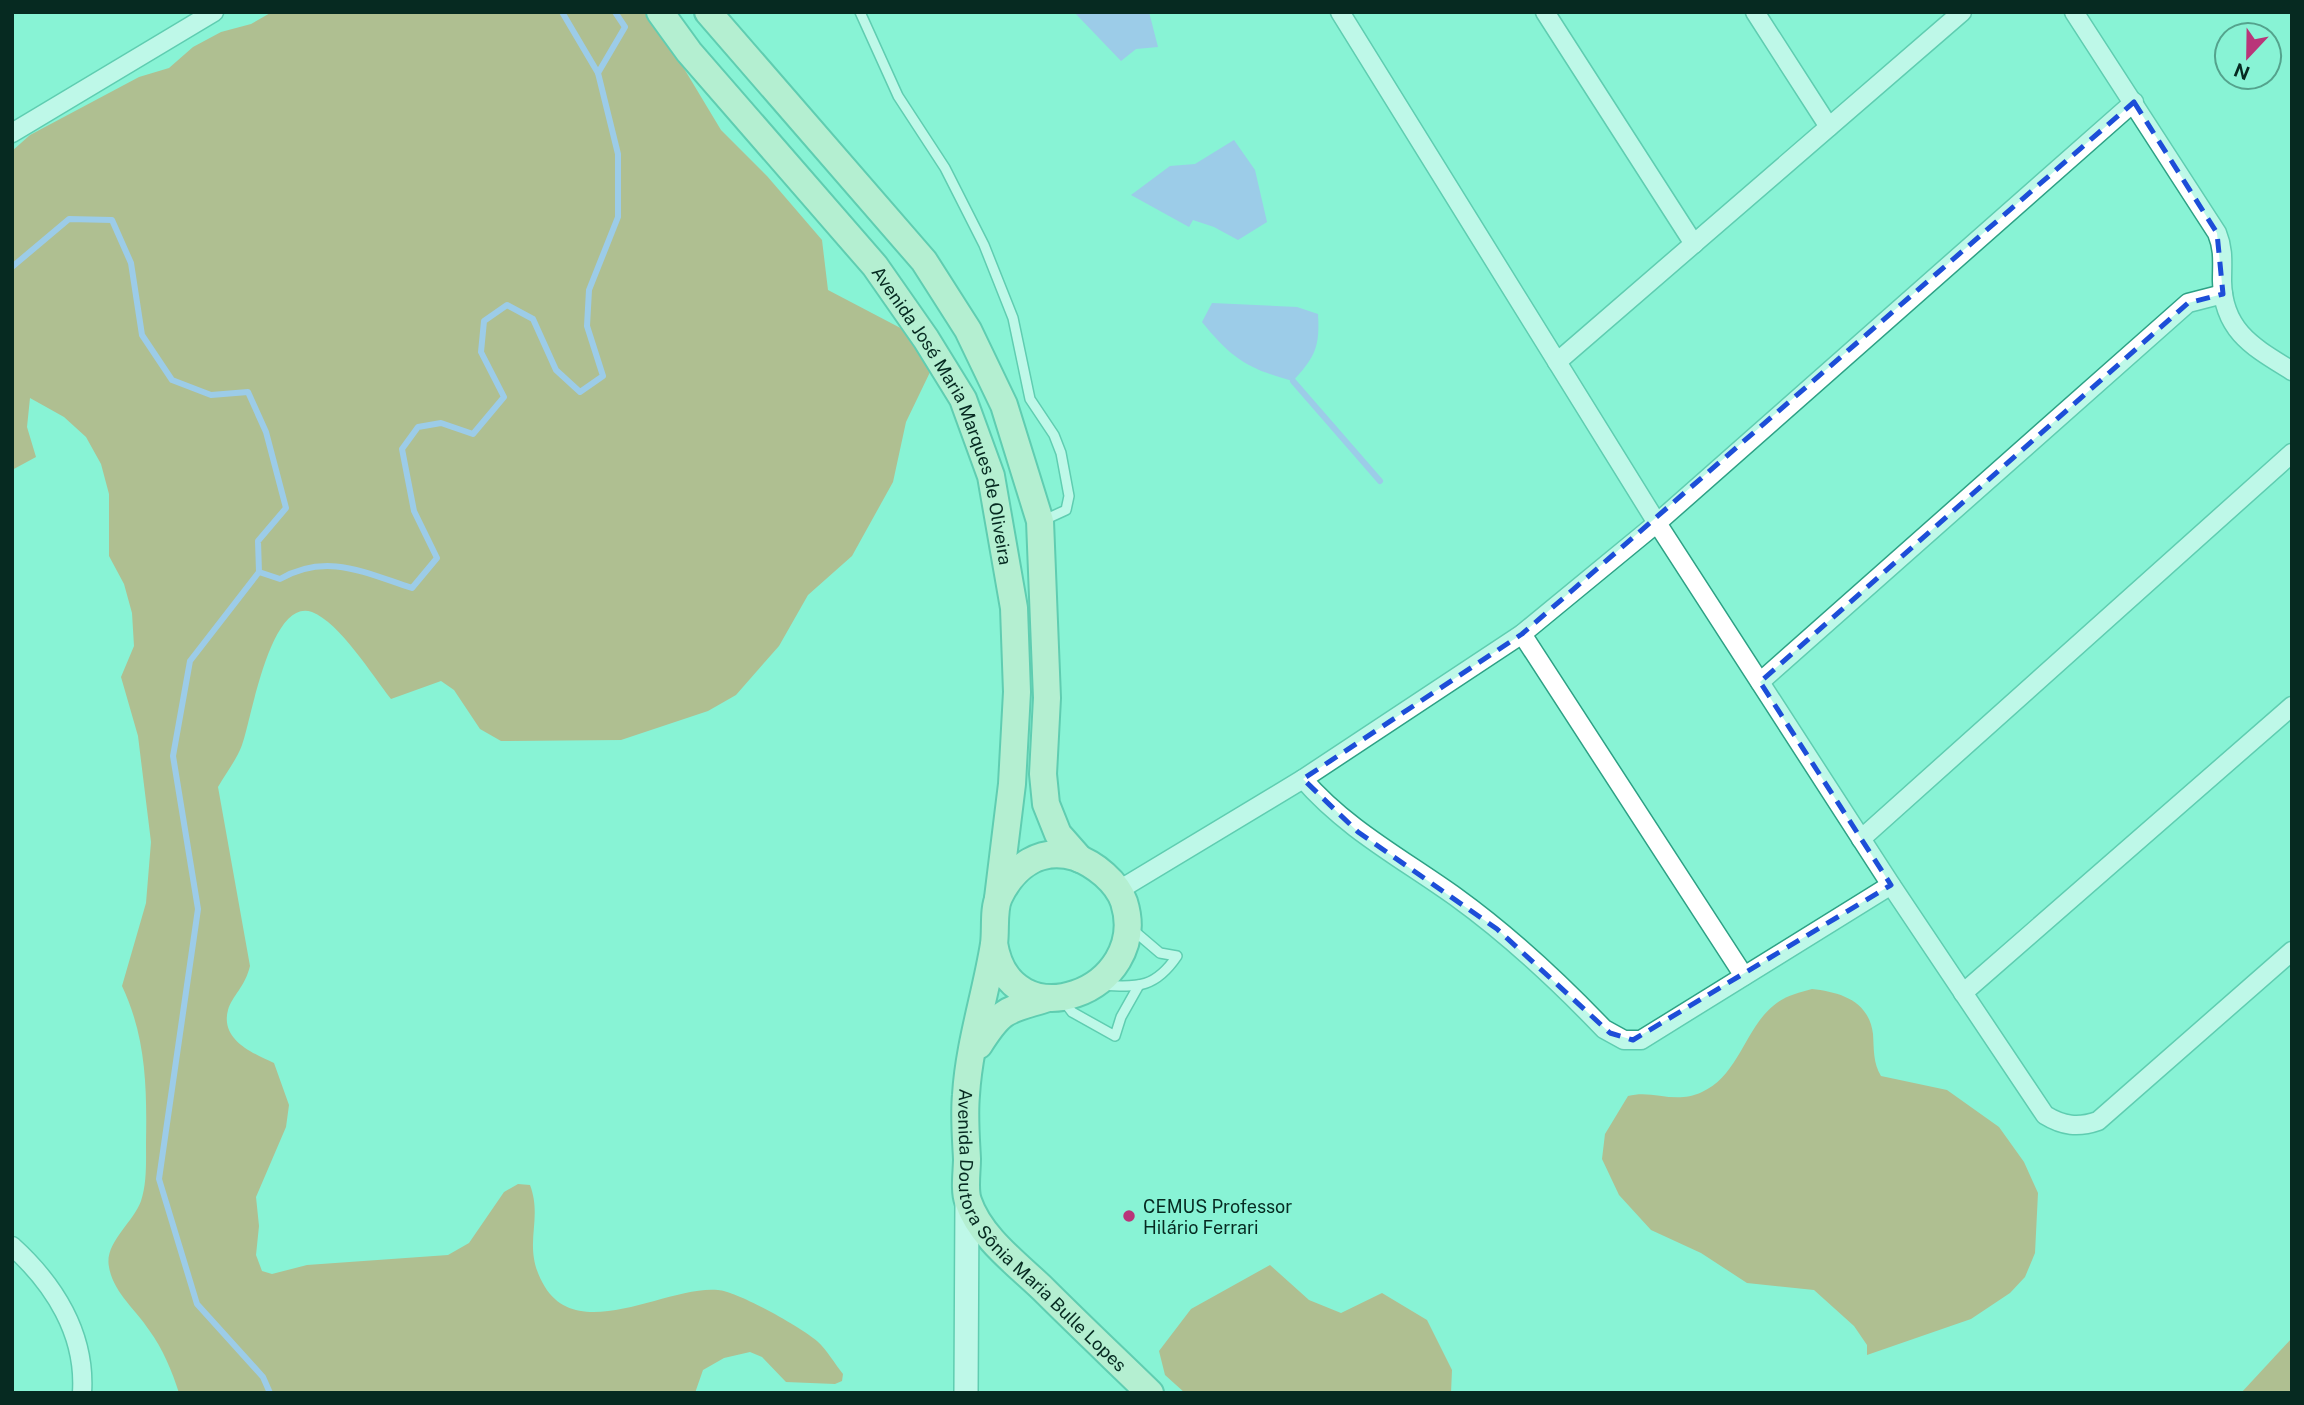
<svg xmlns="http://www.w3.org/2000/svg" width="2304" height="1405" viewBox="0 0 2304 1405" font-family="'Public Sans',sans-serif">
	<style>
		.forest { fill: #de803f }
		.water { fill: #b39dff }
		.lines { fill: none; stroke-linecap: round; stroke-linejoin: round }
		.stream { stroke: #b39dff; stroke-width: 6 }
		.service-casing { stroke: #2da185; stroke-width: 12 }
		.minor-casing { stroke: #2da185; stroke-width: 21 }
		.tertiary-casing { stroke: #2da185; stroke-width: 26 }
		.secondary-casing { stroke: #2da185; stroke-width: 30 }
		.service { stroke: #fff; stroke-width: 9 }
		.minor { stroke: #fff; stroke-width: 18 }
		.tertiary { stroke: #fff; stroke-width: 23 }
		.secondary { stroke: #e9eccd; stroke-width: 26 }
		.marked { fill: none; stroke: #1d4ed8; stroke-width: 5; stroke-dasharray: 14 9; stroke-linejoin: round }
		.poi-dot { fill: #b93579; stroke: #88f3d5; stroke-width: 2.5 }
		.labels { text-anchor: middle; dominant-baseline: central; stroke-width: 5; stroke-linejoin: round; paint-order: stroke }
		.street-label { font-size: 18px; fill: #062a21; stroke: #88f3d5 }
		.poi-label { font-size: 18px; fill: #062a21; stroke: #88f3d5; text-anchor: start }
	</style>
	<rect width="100%" height="100%" fill="#88f3d5"/>
	<g class="forest">
		<path d="M 272,12 L 650,12 L 721,130 L 767,176 L 822,240 L 828,290 L 931,344 L 932,368 L 906,422 L 893,482 L 852,556 L 808,595 L 779,646 L 736,695 L 708,711 L 621,740 L 501,741 L 480,729 L 454,690 L 441,681 L 391,699 C 372,675 340,623 312,612 C 270,597 251,721 242,745 C 237,759 226,773 218,787 L 250,966 C 245,987 232,996 228,1010 C 220,1040 253,1053 274,1063 L 289,1105 L 286,1127 L 256,1197 L 259,1226 L 256,1255 L 262,1271 L 272,1274 L 307,1265 L 448,1255 L 469,1243 L 504,1192 L 518,1184 L 530,1185 C 544,1222 520,1246 545,1287 C 580,1344 668,1285 718,1290 C 737,1291 802,1328 817,1341 C 827,1350 835,1364 843,1374 L 842,1381 L 835,1384 L 786,1382 L 762,1357 L 750,1352 L 724,1358 L 703,1370 L 695,1393 L 179,1393 C 172,1371 163,1349 149,1330 C 136,1310 113,1292 109,1267 C 104,1243 133,1223 141,1201 C 147,1183 146,1162 146,1143 C 147,1087 146,1037 122,986 L 146,903 L 151,842 L 138,736 L 121,677 L 134,646 L 132,613 L 124,584 L 109,556 L 109,494 L 101,464 L 86,437 L 64,417 L 30,398 L 27,427 L 36,457 L 12,470 L 12,151 L 30,135 L 139,77 L 169,68 L 193,47 L 221,32 L 251,24 Z"/>
		<path d="M 1812,989 C 1839,992 1869,1000 1873,1034 C 1874,1049 1873,1063 1881,1076 L 1947,1090 L 1999,1127 L 2024,1162 L 2038,1193 L 2035,1253 L 2025,1277 L 2010,1293 L 1971,1319 L 1867,1355 L 1867,1345 L 1854,1326 L 1814,1290 L 1747,1283 L 1701,1253 L 1651,1230 L 1619,1195 L 1602,1159 L 1605,1134 L 1628,1096 C 1653,1089 1674,1105 1702,1092 C 1738,1076 1745,1029 1773,1006 C 1784,996 1798,993 1812,989 Z"/>
		<path d="M 1270,1265 L 1309,1300 L 1341,1313 L 1382,1293 L 1427,1320 L 1452,1370 L 1451,1393 L 1185,1393 L 1165,1375 L 1159,1351 L 1191,1309 Z"/>
		<path d="M 2292,1338 L 2292,1393 L 2241,1393 Z"/>
	</g>
	<g class="water">
		<path d="M 1074,12 L 1149,12 L 1158,47 L 1136,49 L 1121,61 Z"/>
		<path d="M 1234,140 L 1255,170 L 1267,222 L 1238,240 L 1214,227 L 1193,220 L 1189,227 L 1131,195 L 1170,166 L 1195,164 Z"/>
		<path d="M 1212,303 L 1297,307 L 1318,314 C 1320,347 1315,357 1293,381 C 1248,369 1232,359 1202,322 Z"/>
	</g>
	<g class="lines">
		<g class="stream">
			<path d="M 562,12 L 598,73"/>
			<path d="M 12,267 L 69,219 L 112,220 L 131,263 L 142,335 L 172,380 L 211,395 L 248,392 L 266,432 L 286,508 L 258,541 L 259,572 L 280,579 C 327,552 365,573 412,588 L 437,558 L 414,511 L 402,449 L 418,427 L 441,423 L 473,434 L 504,397 L 481,352 L 484,321 L 507,305 L 533,319 L 556,370 L 580,392 L 603,376 L 587,326 L 589,290 L 618,217 L 618,154 L 598,73 L 625,27 L 615,12"/>
			<path d="M 1293,381 L 1380,481"/>
			<path d="M 259,572 L 190,661 L 173,756 L 198,909 L 159,1179 L 197,1304 L 263,1377 L 270,1393"/>
		</g>
		<g class="service-casing">
			<g id="service">
				<path d="M 860,12 L 898,96 L 945,168 L 984,245 L 1013,318 L 1030,399 L 1054,435 L 1061,453 L 1069,496 L 1066,510 L 1042,521"/>
				<path d="M 1102,985 C 1139,988 1156,987 1177,956 L 1160,953 L 1133,930"/>
				<path d="M 1063,1000 L 1072,1012 L 1115,1036 L 1121,1017 L 1139,985"/>
			</g>
		</g>
		<g class="minor-casing">
			<g id="minor">
				<path d="M 1340,12 L 1657,523 L 1891,885 L 2045,1115 C 2063,1126 2078,1128 2098,1121 L 2292,951"/>
				<path d="M 1545,12 L 1694,244"/>
				<path d="M 1755,12 L 1829,127"/>
				<path d="M 2074,12 L 2217,233 C 2224,250 2222,263 2222,281 C 2223,332 2255,348 2292,371"/>
				<path d="M 12,133 L 214,12"/>
				<path d="M 1557,362 L 1962,12"/>
				<path d="M 1522,634 L 1744,976"/>
				<path d="M 1760,682 L 2188,303 L 2223,294"/>
				<path d="M 1303,779 C 1346,829 1403,859 1456,897 C 1510,936 1558,981 1604,1029 L 1624,1040 L 1641,1040 L 1891,885"/>
				<path d="M 1861,839 L 2292,453"/>
				<path d="M 1119,890 L 1303,779 L 1522,634 L 1657,523 L 2134,102"/>
				<path d="M 1963,993 L 2292,706"/>
				<path d="M 12,1246 C 54,1284 86,1334 82,1393"/>
			</g>
		</g>
		<g class="tertiary-casing">
			<path id="tertiary" d="M 966,1393 L 967,1200"/>
		</g>
		<g class="secondary-casing">
			<g id="secondary">
				<path id="s1" d="M 660,12 L 689,52 L 875,266 L 926,339 L 963,399 L 991,476 L 1014,608 L 1017,692 L 1012,784 L 998,898"/>
				<path d="M 708,12 L 924,261 L 968,330 L 1004,405 L 1040,521 L 1047,698 L 1043,774 L 1046,804 L 1058,834 L 1080,859"/>
				<path id="s2" d="M 994,943 C 1010,1044 1152,991 1124,902 C 1117,882 1095,864 1075,857 C 1040,847 1014,866 999,897 C 993,909 996,930 994,944 C 986,994 969,1044 966,1095 C 964,1116 966,1138 967,1159 C 967,1171 964,1190 968,1201 C 980,1237 1017,1264 1043,1289 C 1078,1324 1114,1358 1150,1393"/>
				<path d="M 979,1045 C 1003,1007 1007,1011 1048,998"/>
			</g>
		</g>
		<use href="#service" class="service"/>
		<use href="#minor" class="minor"/>
		<use href="#tertiary" class="tertiary"/>
		<use href="#secondary" class="secondary"/>
	</g>
	<path d="M0 0H2304V1405H0ZM 2134,102 L 2217,233 L 2223,294 L 2188,303 L 1760,682 L 1891,885 L 1633,1040 L 1610,1033 L 1497,929 L 1358,832 L 1303,779 L 1522,634 Z" fill="#88f3d5" fill-opacity=".55" fill-rule="evenodd"/>
	<path class="marked" d="M 2134,102 L 2217,233 L 2223,294 L 2188,303 L 1760,682 L 1891,885 L 1633,1040 L 1610,1033 L 1497,929 L 1358,832 L 1303,779 L 1522,634 Z"/>
	<circle class="poi-dot" cx="1129" cy="1216" r="7"/>
	<g class="labels">
		<g class="street-label">
			<text stroke="none"><textPath href="#s1" startOffset="500">Avenida José Maria Marques de Oliveira</textPath></text>
			<text stroke="none"><textPath href="#s2" startOffset="756">Avenida Doutora Sônia Maria Bulle Lopes</textPath></text>
		</g>
		<g class="poi-label">
			<text x="1143" y="1206">CEMUS Professor<tspan x="1143" dy="21">Hilário Ferrari</tspan></text>
		</g>
	</g>
	<rect width="2304" height="1405" fill="none" stroke="#062a21" stroke-width="28"/>
	<g transform="translate(2248 56) rotate(202)"><circle r="33" fill="#88f3d5" stroke="#54a38d" stroke-width="2"/>
	<path d="M0-5L12 26L0 18L-12 26Z" fill="#b93579"/>
	<text y="-10" font-size="19" font-weight="bold" text-anchor="middle" fill="#062a21">N</text>
	</g>
</svg>
